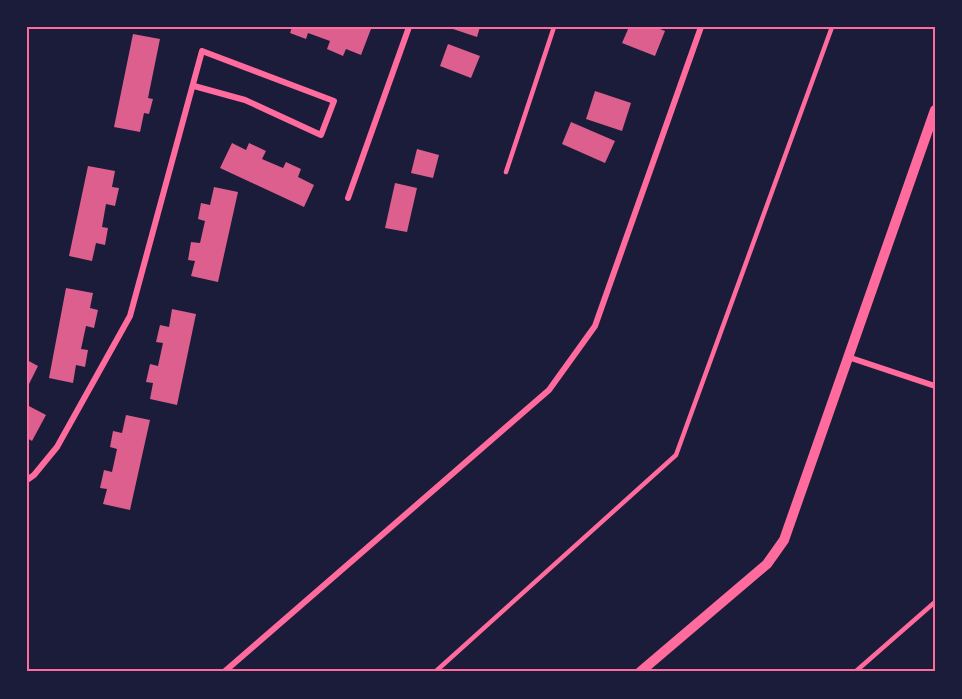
<svg xmlns="http://www.w3.org/2000/svg" width="962" height="699" viewBox="0 0 962 699" font-family="Helvetica,sans-serif">
	<style>
		.building { fill: #dd5f8e }
		.lines { fill: none; stroke-linecap: round; stroke-linejoin: round }
		.service { stroke: #ff6b9d; stroke-width: 4.5 }
		.minor { stroke: #ff6b9d; stroke-width: 6 }
		.tertiary { stroke: #ff6b9d; stroke-width: 10 }
		.neatline { fill: none; stroke: #ff6b9d; stroke-width: 2 }
	</style>
	<rect width="100%" height="100%" fill="#1b1b3a"/>
	<g class="building">
		<path d="M 292,27 L 365,27 L 371,29 L 361,55 L 346,49 L 343,56 L 327,49 L 330,41 L 308,33 L 306,39 L 290,33 Z"/>
		<path d="M 453,27 L 480,27 L 477,37 L 453,29 Z"/>
		<path d="M 629,27 L 655,27 L 665,31 L 655,56 L 622,43 Z"/>
		<path d="M 133,34 L 160,39 L 148,98 L 153,99 L 149,114 L 144,113 L 140,132 L 114,127 Z"/>
		<path d="M 448,44 L 480,56 L 471,78 L 440,66 Z"/>
		<path d="M 595,91 L 631,103 L 622,131 L 586,119 Z"/>
		<path d="M 571,122 L 615,141 L 605,163 L 562,144 Z"/>
		<path d="M 232,143 L 246,150 L 249,143 L 266,151 L 262,159 L 283,168 L 286,162 L 301,169 L 298,177 L 314,185 L 304,207 L 220,168 Z"/>
		<path d="M 417,149 L 439,155 L 433,178 L 411,173 Z"/>
		<path d="M 88,166 L 115,171 L 112,187 L 119,188 L 115,206 L 106,204 L 102,227 L 108,228 L 105,245 L 96,243 L 92,261 L 69,256 Z"/>
		<path d="M 395,183 L 417,188 L 407,232 L 385,228 Z"/>
		<path d="M 214,187 L 238,192 L 218,282 L 191,276 L 195,261 L 188,260 L 191,242 L 200,243 L 205,221 L 198,219 L 201,203 L 210,205 Z"/>
		<path d="M 66,288 L 93,293 L 90,308 L 98,310 L 94,328 L 86,326 L 81,349 L 88,350 L 85,367 L 76,365 L 73,383 L 49,378 Z"/>
		<path d="M 172,309 L 196,314 L 177,405 L 150,399 L 153,383 L 146,382 L 150,364 L 158,366 L 163,343 L 156,342 L 160,325 L 169,327 Z"/>
		<path d="M 27,360 L 38,366 L 27,388 Z"/>
		<path d="M 27,405 L 46,415 L 32,441 L 27,438 Z"/>
		<path d="M 126,415 L 150,420 L 130,510 L 103,504 L 107,489 L 100,488 L 104,470 L 112,472 L 117,449 L 110,447 L 113,431 L 122,433 Z"/>
	</g>
	<g class="lines">
		<g class="service">
			<path d="M 506,172 L 554,27"/>
			<path d="M 435,672 L 676,455 L 832,27"/>
			<path d="M 855,672 L 935,602"/>
		</g>
		<g class="minor">
			<path d="M 348,198 L 409,27"/>
			<path d="M 848,357 L 935,386"/>
			<path d="M 27,480 L 34,475 L 57,447 L 130,316 L 202,51 L 334,101 L 321,135 L 245,100 L 194,86"/>
			<path d="M 224,672 L 549,390 L 595,326 L 701,27"/>
		</g>
		<path class="tertiary" d="M 640,672 L 767,564 L 784,540 L 935,110"/>
	</g>
	<rect width="962" height="699" fill="none" stroke="#1b1b3a" stroke-width="57"/>
	<rect x="28" y="28" width="906" height="642" class="neatline"/>
</svg>
